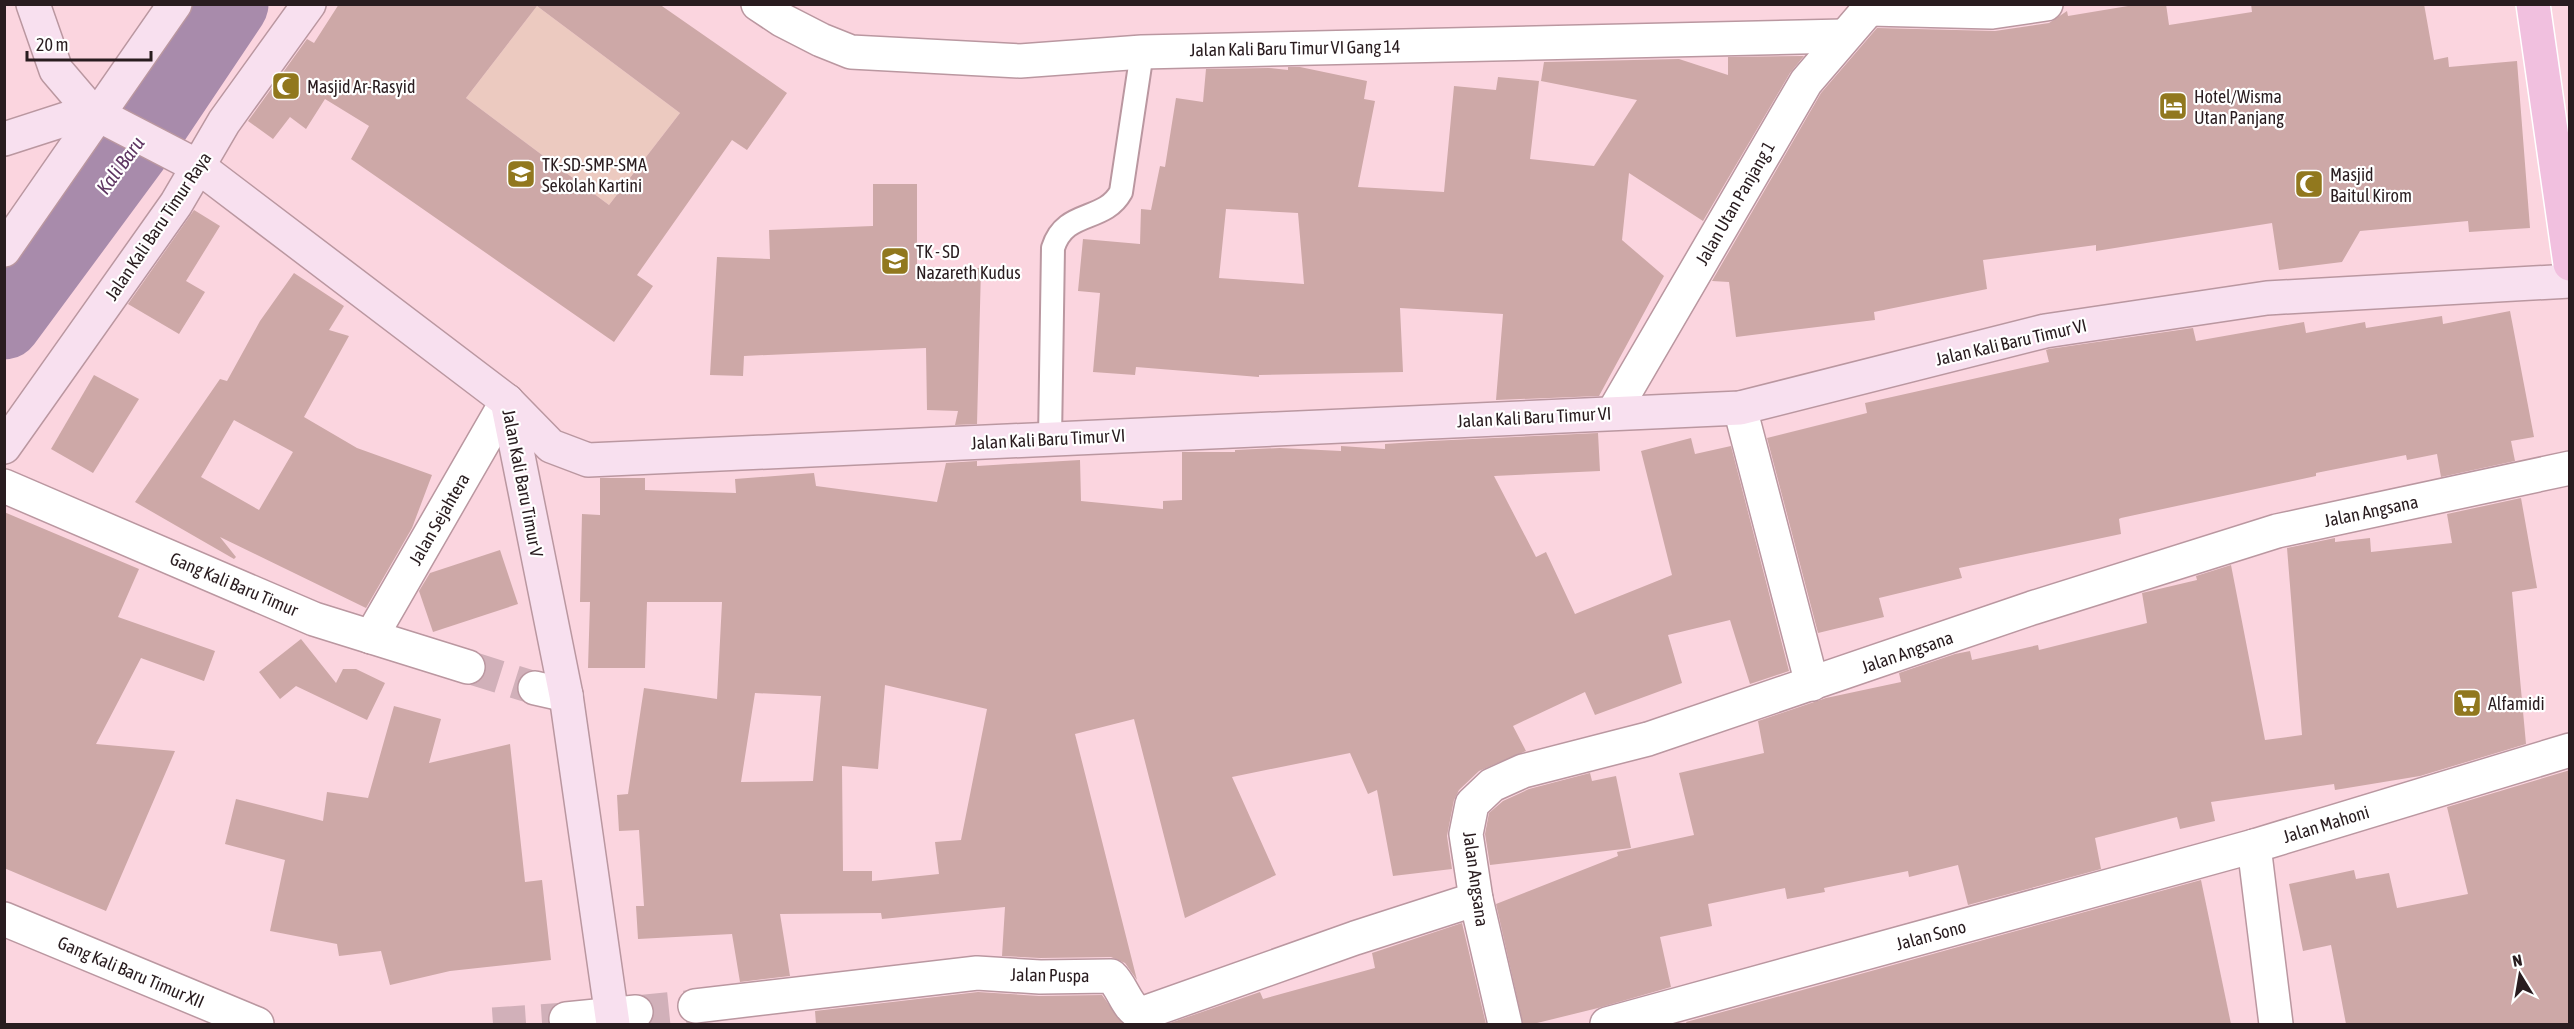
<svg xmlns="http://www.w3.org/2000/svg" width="2574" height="1029" viewBox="0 0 2574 1029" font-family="'Asap Condensed',sans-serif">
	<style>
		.green { fill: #eccac0 }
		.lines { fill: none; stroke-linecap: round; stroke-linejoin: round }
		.river { stroke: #a88bab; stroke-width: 75 }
		.building { fill: #cda8a7; fill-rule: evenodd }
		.street-tunnel { stroke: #d1b0b9; stroke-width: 33; stroke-dasharray: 33 16; stroke-linecap: butt }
		.lane-casing { stroke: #ba97a0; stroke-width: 26 }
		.street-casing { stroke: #ba97a0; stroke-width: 36 }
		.secondary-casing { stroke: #ba97a0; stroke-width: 36 }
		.primary-casing { stroke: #fff; stroke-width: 36 }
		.lane { stroke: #fff; stroke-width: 22 }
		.street { stroke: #fff; stroke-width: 33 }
		.secondary { stroke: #f8e0ef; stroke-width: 33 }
		.primary { stroke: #f1c0df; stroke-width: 33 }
		.labels { text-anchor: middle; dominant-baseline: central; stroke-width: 4.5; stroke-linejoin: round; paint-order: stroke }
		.street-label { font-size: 18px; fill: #291c1f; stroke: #fff }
		.poi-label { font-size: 18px; fill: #291c1f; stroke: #fff; text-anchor: start }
		.water-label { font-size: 20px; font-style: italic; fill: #5e3562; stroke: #fff }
	</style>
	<rect width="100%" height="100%" fill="#fbd5df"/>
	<path class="green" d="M 537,6 L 680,113 L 609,205 L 466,98 Z"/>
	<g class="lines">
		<path class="river" d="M 4,322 L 154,119 L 231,4"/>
	</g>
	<g class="building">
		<path d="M 339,4 L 659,4 L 787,93 L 747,150 L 732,140 L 637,275 L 653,286 L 614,342 L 351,159 L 369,126 L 325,99 L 306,129 L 290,117 L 273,139 L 248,121 L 307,39 L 314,43 ZM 537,6 L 680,113 L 609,205 L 466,98 Z"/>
		<path d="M 2140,4 L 2166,4 L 2169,25 L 2252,12 L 2251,4 L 2424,4 L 2434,60 L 2448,57 L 2449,67 L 2517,61 L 2530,228 L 2469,232 L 2468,221 L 2360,231 L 2342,262 L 2279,270 L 2272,223 L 2096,251 L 2096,245 L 1983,260 L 1987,289 L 1874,312 L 1875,320 L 1736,337 L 1729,282 L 1712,281 L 1821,93 L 1877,28 L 1995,31 L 2049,23 L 2067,11 L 2068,16 Z"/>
		<path d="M 1804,56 L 1790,73 L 1703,221 L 1629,173 L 1622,240 L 1664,276 L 1599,396 L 1496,400 L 1503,314 L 1400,308 L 1403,372 L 1259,375 L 1259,377 L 1136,367 L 1135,375 L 1093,372 L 1100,293 L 1078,291 L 1083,239 L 1140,244 L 1141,209 L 1151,210 L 1160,166 L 1165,167 L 1176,98 L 1203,102 L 1206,69 L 1269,68 L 1288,70 L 1288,67 L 1300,67 L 1367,81 L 1364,99 L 1375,101 L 1358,187 L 1444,192 L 1454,86 L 1496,90 L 1498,77 L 1539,81 L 1530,159 L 1594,166 L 1637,100 L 1541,81 L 1544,62 L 1679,59 L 1728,75 L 1728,57 ZM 1226,209 L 1298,213 L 1304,284 L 1219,278 Z"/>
		<path d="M 873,184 L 917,184 L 917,267 L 981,268 L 977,424 L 955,425 L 958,411 L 927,410 L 926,348 L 744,356 L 743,376 L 710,375 L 717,257 L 770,259 L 769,230 L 873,226 Z"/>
		<path d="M 194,210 L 220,226 L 186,281 L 205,292 L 179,334 L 128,304 Z"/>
		<path d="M 294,273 L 344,306 L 329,330 L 349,336 L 304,417 L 357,448 L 432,475 L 412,528 L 366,608 L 220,537 L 236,557 L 234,559 L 135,502 L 220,379 L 227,381 L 260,321 ZM 234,420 L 293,452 L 259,510 L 201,477 Z"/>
		<path d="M 2510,311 L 2534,437 L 2511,441 L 2515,461 L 2441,477 L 2437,454 L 2407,460 L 2406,455 L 2316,473 L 2316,476 L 2121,518 L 2119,519 L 2121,534 L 1959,568 L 1962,578 L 1879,598 L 1884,617 L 1818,633 L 1767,438 L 1867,413 L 1865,403 L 2049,362 L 2046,350 L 2049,349 L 2193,328 L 2196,341 L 2304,322 L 2306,333 L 2365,322 L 2366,328 L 2442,316 L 2443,324 Z"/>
		<path d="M 94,375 L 139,399 L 93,473 L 51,449 Z"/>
		<path d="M 1598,433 L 1600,471 L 1494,476 L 1536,557 L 1546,552 L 1575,614 L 1672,575 L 1641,451 L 1691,438 L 1695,454 L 1731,446 L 1789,671 L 1750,684 L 1730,620 L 1668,635 L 1682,683 L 1595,715 L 1585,692 L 1513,726 L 1526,751 L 1479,771 L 1459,790 L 1454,800 L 1447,836 L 1452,869 L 1393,876 L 1377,790 L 1368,794 L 1350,753 L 1232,777 L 1276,875 L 1185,918 L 1134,719 L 1075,734 L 1137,980 L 1125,963 L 1111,957 L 1040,958 L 1002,956 L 1005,907 L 882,919 L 881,913 L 780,914 L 790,976 L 740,982 L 732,934 L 638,939 L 636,906 L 644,906 L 639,830 L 619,831 L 617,795 L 628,794 L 644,688 L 717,699 L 722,602 L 647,602 L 645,668 L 588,668 L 590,602 L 580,602 L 582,514 L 600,515 L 600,478 L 645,478 L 645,490 L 736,493 L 735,479 L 814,473 L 816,486 L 937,502 L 946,463 L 977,461 L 977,466 L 1080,460 L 1081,501 L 1163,509 L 1163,501 L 1182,500 L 1182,452 L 1235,452 L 1235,450 L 1280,448 L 1341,451 L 1341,446 L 1385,449 L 1385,444 L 1430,441 ZM 885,685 L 987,709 L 961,840 L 935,842 L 939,874 L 872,881 L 872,871 L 843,871 L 842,766 L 878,769 ZM 755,693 L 821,696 L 813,781 L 741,782 Z"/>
		<path d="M 2521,498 L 2537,588 L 2512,592 L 2526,744 L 2420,776 L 2335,790 L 2334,784 L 2211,802 L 2215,821 L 2180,829 L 2177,817 L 2095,838 L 2101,869 L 1968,905 L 1958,865 L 1909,877 L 1908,871 L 1824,888 L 1825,892 L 1787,899 L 1785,888 L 1708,904 L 1712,926 L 1660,937 L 1671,987 L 1598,1008 L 1533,1024 L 1523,1024 L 1496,904 L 1618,856 L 1617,852 L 1694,835 L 1679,773 L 1764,753 L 1758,721 L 1826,698 L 1901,682 L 1899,673 L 1955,654 L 1970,651 L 1972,660 L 2038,645 L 2039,650 L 2147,623 L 2142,593 L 2197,580 L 2196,576 L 2231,565 L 2265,740 L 2302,735 L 2287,548 L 2335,538 L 2335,542 L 2370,538 L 2371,552 L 2452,543 L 2447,514 Z"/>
		<path d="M 4,512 L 139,569 L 118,617 L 215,651 L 204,681 L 141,658 L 96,744 L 175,751 L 106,911 L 4,868 Z"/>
		<path d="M 500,550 L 518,604 L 433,632 L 419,591 L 430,573 Z"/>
		<path d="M 301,639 L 336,683 L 343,669 L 356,669 L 385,683 L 367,720 L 296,686 L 280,699 L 259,672 Z"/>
		<path d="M 394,706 L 441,719 L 429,763 L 510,744 L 525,882 L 542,880 L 551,960 L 450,971 L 390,985 L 381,951 L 339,956 L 337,944 L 270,931 L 285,860 L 225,844 L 236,799 L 323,821 L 327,792 L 368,798 Z"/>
		<path d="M 2570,770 L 2570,1024 L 2346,1024 L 2331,945 L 2303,951 L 2289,884 L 2354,870 L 2356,879 L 2389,873 L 2397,908 L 2468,894 L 2447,807 Z"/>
		<path d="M 1590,773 L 1592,781 L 1616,776 L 1631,848 L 1490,865 L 1485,834 L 1489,813 L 1503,801 L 1529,789 Z"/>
		<path d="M 2201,880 L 2231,1024 L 1687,1024 L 1686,1022 Z"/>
		<path d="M 1462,923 L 1486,1024 L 1167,1024 L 1260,992 L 1263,999 L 1375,968 L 1372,953 Z"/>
		<path d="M 978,992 L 1039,996 L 1102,995 L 1123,1024 L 816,1024 L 815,1011 Z"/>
	</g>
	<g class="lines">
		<g class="street-tunnel">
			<path d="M 468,667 L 535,688"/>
			<path d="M 636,1012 L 695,1006"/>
			<path d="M 493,1024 L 566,1019"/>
		</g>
		<g class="lane-casing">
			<path id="lane" d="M 1050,440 L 1053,248 C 1065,209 1104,223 1121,192 L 1142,52"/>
		</g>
		<g class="street-casing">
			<g id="street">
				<path d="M 758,4 L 782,20 L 821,40 L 851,52 L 1020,61 L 1142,52 L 1844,36"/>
				<path d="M 1870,9 L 1992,12 L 2046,4"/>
				<path d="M 1740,408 L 1812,684"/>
				<path d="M 1613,413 L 1806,82 L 1873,4"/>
				<path d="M 4,486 L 314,619 L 468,667"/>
				<path d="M 371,637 L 507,401"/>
				<path d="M 535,688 L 566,695"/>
				<path d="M 2254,846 L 2276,1024"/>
				<path d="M 4,919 L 257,1024"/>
				<path d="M 695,1006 L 977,973 L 1040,977 L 1111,976 C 1123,987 1126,1008 1141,1014 L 1355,938 L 1476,899"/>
				<path d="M 566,1019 L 636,1012"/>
				<path d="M 1505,1024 L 1476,899 L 1466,834 L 1472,804 L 1492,785 L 1523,771 L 1648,739 L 2032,608 L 2277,531 L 2570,468"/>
				<path d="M 1607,1024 L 2254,846 L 2570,750"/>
			</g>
		</g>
		<g class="secondary-casing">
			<g id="secondary">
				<path d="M 33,4 L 56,70 L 91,111"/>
				<path d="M 4,139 L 91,111 L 199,167 L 507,401 L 551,446 L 588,460 L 1740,408 L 2045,331 L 2267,298 L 2570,281"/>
				<path d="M 4,250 L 175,4"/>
				<path d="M 507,401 L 566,695 L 613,1024"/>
				<path d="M 4,447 L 176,204 L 224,122 L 309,4"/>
			</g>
		</g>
		<g class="primary-casing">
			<path id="primary" d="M 2533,4 L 2570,264"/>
		</g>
		<use href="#lane" class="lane"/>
		<use href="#street" class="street"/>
		<use href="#secondary" class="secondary"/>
		<use href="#primary" class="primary"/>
	</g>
	<defs>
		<g id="mosque-square" transform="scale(1.5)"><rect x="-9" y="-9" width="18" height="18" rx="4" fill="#91781e" stroke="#fff"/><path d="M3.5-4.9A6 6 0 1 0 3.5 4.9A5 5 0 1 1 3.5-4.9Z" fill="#fff"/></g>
		<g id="hotel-square" transform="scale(1.5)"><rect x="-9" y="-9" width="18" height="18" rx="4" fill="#91781e" stroke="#fff"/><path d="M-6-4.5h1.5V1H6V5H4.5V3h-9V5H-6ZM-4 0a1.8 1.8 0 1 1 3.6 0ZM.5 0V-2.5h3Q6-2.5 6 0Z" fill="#fff"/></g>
		<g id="school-square" transform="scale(1.5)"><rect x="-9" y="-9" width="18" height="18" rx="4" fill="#91781e" stroke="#fff"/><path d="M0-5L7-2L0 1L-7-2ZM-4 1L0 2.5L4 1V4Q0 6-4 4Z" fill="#fff"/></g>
		<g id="supermarket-square" transform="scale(1.5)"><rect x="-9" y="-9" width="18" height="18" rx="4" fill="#91781e" stroke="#fff"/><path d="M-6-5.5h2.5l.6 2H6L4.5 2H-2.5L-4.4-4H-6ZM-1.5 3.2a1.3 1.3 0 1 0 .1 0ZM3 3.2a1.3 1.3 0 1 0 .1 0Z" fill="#fff"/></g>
	</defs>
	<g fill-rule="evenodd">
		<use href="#mosque-square" x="286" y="86"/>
		<use href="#hotel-square" x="2173" y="106"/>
		<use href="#school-square" x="521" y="174"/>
		<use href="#mosque-square" x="2309" y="184"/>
		<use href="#school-square" x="895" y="261"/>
		<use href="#supermarket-square" x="2467" y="703"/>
	</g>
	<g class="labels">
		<g class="street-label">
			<text transform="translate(1295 48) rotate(-1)">Jalan Kali Baru Timur VI Gang 14</text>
			<text transform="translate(1735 203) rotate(-60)">Jalan Utan Panjang 1</text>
			<text transform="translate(158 226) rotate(-56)">Jalan Kali Baru Timur Raya</text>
			<text transform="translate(2011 342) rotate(-13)">Jalan Kali Baru Timur VI</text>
			<text transform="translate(1534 417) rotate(-3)">Jalan Kali Baru Timur VI</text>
			<text transform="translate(1048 439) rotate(-3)">Jalan Kali Baru Timur VI</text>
			<text transform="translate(523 483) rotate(79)">Jalan Kali Baru Timur V</text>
			<text transform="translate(2371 511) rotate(-12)">Jalan Angsana</text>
			<text transform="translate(439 519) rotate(-60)">Jalan Sejahtera</text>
			<text transform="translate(234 584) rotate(23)">Gang Kali Baru Timur</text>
			<text transform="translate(1907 652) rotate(-19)">Jalan Angsana</text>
			<text transform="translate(2326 824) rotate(-17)">Jalan Mahoni</text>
			<text transform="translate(1476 879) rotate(82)">Jalan Angsana</text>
			<text transform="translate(1931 935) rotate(-15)">Jalan Sono</text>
			<text transform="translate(131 972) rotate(23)">Gang Kali Baru Timur XII</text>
			<text transform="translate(1050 975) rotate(1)">Jalan Puspa</text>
		</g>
		<g class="poi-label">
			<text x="307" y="86">Masjid Ar-Rasyid</text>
			<text x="2194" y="96">Hotel/Wisma<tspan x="2194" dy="21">Utan Panjang</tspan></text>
			<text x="542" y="164">TK-SD-SMP-SMA<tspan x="542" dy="21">Sekolah Kartini</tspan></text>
			<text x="2330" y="174">Masjid<tspan x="2330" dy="21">Baitul Kirom</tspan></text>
			<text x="916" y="251">TK - SD<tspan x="916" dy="21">Nazareth Kudus</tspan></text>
			<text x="2488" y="703">Alfamidi</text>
		</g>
		<g class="water-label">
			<text transform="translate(120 165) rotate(-54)">Kali Baru</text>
		</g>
	</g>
	<rect width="2574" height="1029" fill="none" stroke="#291c1f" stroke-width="12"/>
	<g transform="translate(2520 975) rotate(349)" stroke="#ffffff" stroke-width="4.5" paint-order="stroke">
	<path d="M0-4.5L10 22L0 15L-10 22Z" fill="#291c1f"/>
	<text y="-9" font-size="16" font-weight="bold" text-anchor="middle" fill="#291c1f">N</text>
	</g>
	<path d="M27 51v9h124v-9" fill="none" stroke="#291c1f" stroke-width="3"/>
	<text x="36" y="51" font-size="18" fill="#291c1f" stroke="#ffffff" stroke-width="4.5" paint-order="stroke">20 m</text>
</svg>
